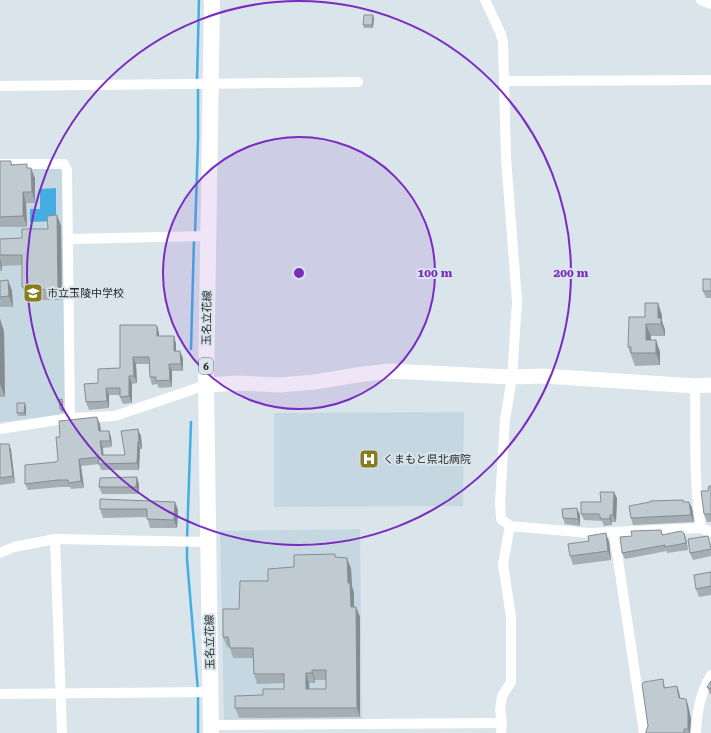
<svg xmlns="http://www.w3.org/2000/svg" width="711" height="733" viewBox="0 0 711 733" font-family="'Roboto Serif','Noto Sans JP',serif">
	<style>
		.built { fill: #c5d8e2 }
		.water { fill: #45ade2 }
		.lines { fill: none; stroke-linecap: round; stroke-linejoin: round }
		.stream { stroke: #45ade2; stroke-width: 2.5 }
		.street { stroke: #fff; stroke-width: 10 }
		.secondary { stroke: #fff; stroke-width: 15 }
		.primary { stroke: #fff; stroke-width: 16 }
		.wall { fill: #a4aeb4; fill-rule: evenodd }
		.shaded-wall { fill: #868d92 }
		.building { fill: #bfcad1; stroke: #868d92; fill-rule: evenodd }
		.ring { fill: none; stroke: #7b2cbf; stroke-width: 2 }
		.labels { text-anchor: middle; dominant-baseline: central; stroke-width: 4; stroke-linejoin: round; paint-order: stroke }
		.shield { fill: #d9e4eb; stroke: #5c6267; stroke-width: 1 }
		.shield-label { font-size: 10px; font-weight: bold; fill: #272b2e }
		.poi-label { font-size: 11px; fill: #272b2e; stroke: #d9e4eb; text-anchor: start }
		.street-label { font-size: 11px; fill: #272b2e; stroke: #d9e4eb }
		.centre { fill: #7b2cbf; stroke: #d9e4eb; stroke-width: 2 }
		.ring-label { font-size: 12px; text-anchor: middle; font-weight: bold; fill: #7b2cbf; stroke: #d9e4eb; stroke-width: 4; stroke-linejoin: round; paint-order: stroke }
	</style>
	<rect width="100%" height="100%" fill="#d9e4eb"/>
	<g class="built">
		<path d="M 0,166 L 61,167 L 64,172 L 67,414 L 0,422 Z"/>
		<path d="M 464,412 L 463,506 L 274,507 L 274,413 Z"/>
		<path d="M 360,529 L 362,723 L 224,722 L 220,531 Z"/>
	</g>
	<path class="water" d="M 56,188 L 56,221 L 30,222 L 30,209 L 40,209 L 40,189 Z"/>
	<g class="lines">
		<g class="stream">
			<path d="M 197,80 L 199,0"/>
			<path d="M 195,234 L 198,140 L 198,85"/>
			<path d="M 191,349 L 194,239"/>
			<path d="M 187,539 L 191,422"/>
			<path d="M 187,544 L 187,559 L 198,691"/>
			<path d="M 198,696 L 198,733"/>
		</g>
		<g class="street">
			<path d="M 485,0 L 500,32 L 503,42 L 506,158 L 517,301 L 512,377 L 505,420 L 500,501 L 501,519 L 510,526 L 589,533 L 701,528 L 711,532"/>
			<path d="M 701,0 L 711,4"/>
			<path d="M 505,81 L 711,80"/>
			<path d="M 0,86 L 358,82"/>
			<path d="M 0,164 L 64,164 L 67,170 L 70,418"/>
			<path d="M 69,239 L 208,236"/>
			<path d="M 695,386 C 696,433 693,481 701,528"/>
			<path d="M 0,429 L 70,418 L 115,416 L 206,385"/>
			<path d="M 614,533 L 644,733"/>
			<path d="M 55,539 L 62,733"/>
			<path d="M 0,553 L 14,547 L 55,539 L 209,542"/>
			<path d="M 0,694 L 210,692"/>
			<path d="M 211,725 L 502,723"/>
			<path d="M 501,733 L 502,723 L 500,709 L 502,696 L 511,682 L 511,617 L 503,564 L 510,526"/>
			<path d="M 696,733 C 697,712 700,693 711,675"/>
		</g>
		<path class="secondary" d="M 206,385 L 239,383 L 280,385 L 315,382 L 363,374 L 390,371 L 512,377 L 544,376 L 695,386 L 711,385"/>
		<path class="primary" d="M 211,733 L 206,385 L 212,0"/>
	</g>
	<g class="wall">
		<path d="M 374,18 L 373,28 L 364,28 L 363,25 Z"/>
		<path d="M 0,161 L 28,168 L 35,178 L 35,203 L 26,203 L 27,227 L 0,227 Z"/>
		<path d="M 57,215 L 61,226 L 62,300 L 31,300 L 30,297 L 26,297 L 22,287 L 22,265 L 2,266 L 2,271 L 0,271 L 0,239 L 22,238 L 48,229 Z"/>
		<path d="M 711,279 L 711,298 L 706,298 L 703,291 Z"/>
		<path d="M 8,280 L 12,291 L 13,307 L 0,307 L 0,312 L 0,281 Z"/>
		<path d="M 662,315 L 662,321 L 665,330 L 665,336 L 651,336 L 651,340 L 656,340 L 660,352 L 660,365 L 635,366 L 628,347 L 645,317 Z"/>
		<path d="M 0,319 L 4,331 L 5,397 L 0,397 Z"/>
		<path d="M 157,326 L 159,333 L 159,336 L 176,343 L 176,351 L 183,358 L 183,371 L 172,371 L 172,387 L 159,388 L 157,384 L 152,385 L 150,377 L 149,364 L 136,364 L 137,383 L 132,384 L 132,403 L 123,404 L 120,397 L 120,395 L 109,395 L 109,408 L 89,410 L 86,402 L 98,383 L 120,368 Z"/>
		<path d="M 63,403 L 63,412 L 61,412 L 60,409 Z"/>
		<path d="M 26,407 L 26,416 L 18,416 L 17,413 Z"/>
		<path d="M 100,424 L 101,431 L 109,431 L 111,437 L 112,447 L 103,448 L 103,455 L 125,455 L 141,436 L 142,449 L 140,449 L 139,470 L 101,470 L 99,464 L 81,466 L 84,488 L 71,489 L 70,487 L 60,487 L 28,490 L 25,484 L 58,460 L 60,437 Z"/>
		<path d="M 0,444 L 9,444 L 11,450 L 15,483 L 0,485 Z"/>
		<path d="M 139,484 L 139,494 L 102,494 L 99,487 Z"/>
		<path d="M 711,486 L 711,522 L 707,522 L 704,514 L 708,491 Z"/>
		<path d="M 617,498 L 616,522 L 612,522 L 612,525 L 604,526 L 602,521 L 584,520 L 581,514 L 601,502 Z"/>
		<path d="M 175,502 L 178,510 L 177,528 L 150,528 L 147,517 L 103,518 L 100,509 Z"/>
		<path d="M 684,502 L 689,502 L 692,508 L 694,522 L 633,525 L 631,518 Z"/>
		<path d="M 580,515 L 580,526 L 565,524 L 563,518 Z"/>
		<path d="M 661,530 L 663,535 L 684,533 L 686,539 L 688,550 L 667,553 L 667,551 L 625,559 L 622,553 Z"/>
		<path d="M 609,542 L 611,560 L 573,565 L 570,556 Z"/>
		<path d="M 711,544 L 711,556 L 693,560 L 690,553 Z"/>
		<path d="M 336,557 L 351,568 L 352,586 L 354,593 L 354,607 L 356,607 L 360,617 L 360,717 L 239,718 L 235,708 L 263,695 L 284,689 L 284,683 L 257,684 L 254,674 L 253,658 L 233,658 L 230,647 L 227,647 L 223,637 L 268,581 L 294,567 ZM 315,680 L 326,680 L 326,689 L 309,689 L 309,683 L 315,683 Z"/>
		<path d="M 711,572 L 711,595 L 699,597 L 696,589 Z"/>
		<path d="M 663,679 L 665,688 L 677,686 L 679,692 L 680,698 L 686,699 L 688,705 L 691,719 L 690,733 L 646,733 Z"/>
		<path d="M 711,681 L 711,694 L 710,694 L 707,687 Z"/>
	</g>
	<g class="shaded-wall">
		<path d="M 373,15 L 374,18 L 373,28 L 372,25 Z"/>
		<path d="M 31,168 L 35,178 L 35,203 L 32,192 Z"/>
		<path d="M 23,192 L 26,203 L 27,227 L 23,216 Z"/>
		<path d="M 57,215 L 61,226 L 62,300 L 58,289 Z"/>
		<path d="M 0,259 L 2,266 L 2,271 L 0,264 Z"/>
		<path d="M 8,280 L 12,291 L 13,307 L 9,296 Z"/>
		<path d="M 658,303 L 662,315 L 662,321 L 665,330 L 665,336 L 661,324 L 658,318 Z"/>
		<path d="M 0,319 L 4,331 L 5,397 L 0,384 Z"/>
		<path d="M 646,324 L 651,336 L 651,352 L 646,340 Z"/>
		<path d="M 157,326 L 159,333 L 159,343 L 157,336 Z"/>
		<path d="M 174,336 L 176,343 L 176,358 L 174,351 Z"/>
		<path d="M 656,340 L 660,352 L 660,365 L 656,353 Z"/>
		<path d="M 180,351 L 183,358 L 183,371 L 181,364 Z"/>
		<path d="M 133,357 L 136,364 L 137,383 L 134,376 Z"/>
		<path d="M 169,364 L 172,371 L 172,387 L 170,380 Z"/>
		<path d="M 129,376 L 132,384 L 132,403 L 129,396 Z"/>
		<path d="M 106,388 L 109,395 L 109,408 L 107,401 Z"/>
		<path d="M 62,399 L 63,403 L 63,412 L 62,409 Z"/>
		<path d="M 25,403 L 26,407 L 26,416 L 24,413 Z"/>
		<path d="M 97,417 L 100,424 L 101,437 L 99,431 Z"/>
		<path d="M 138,429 L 141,436 L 142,449 L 139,442 Z"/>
		<path d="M 109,431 L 111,437 L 112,447 L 110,441 Z"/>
		<path d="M 100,441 L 103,448 L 104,462 L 102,455 Z"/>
		<path d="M 138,442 L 140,449 L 139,470 L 137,463 Z"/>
		<path d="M 9,444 L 11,450 L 15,483 L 13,476 Z"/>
		<path d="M 79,459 L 81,466 L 84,488 L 81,481 Z"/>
		<path d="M 137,477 L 139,484 L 139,494 L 136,487 Z"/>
		<path d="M 614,492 L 617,498 L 616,522 L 613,515 Z"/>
		<path d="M 175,502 L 178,510 L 177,528 L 174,520 Z"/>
		<path d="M 689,502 L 692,508 L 694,522 L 691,515 Z"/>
		<path d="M 577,508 L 580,515 L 580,526 L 578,519 Z"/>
		<path d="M 610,515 L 612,522 L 612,525 L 610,519 Z"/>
		<path d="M 606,533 L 609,542 L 611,560 L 608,551 Z"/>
		<path d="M 684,533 L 686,539 L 688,550 L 686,543 Z"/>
		<path d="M 347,558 L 351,568 L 352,586 L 354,593 L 354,617 L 351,607 L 348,583 Z"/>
		<path d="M 356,607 L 360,617 L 360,717 L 357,708 Z"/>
		<path d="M 312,670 L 315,680 L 315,683 L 312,673 Z"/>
		<path d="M 306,673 L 309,683 L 310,699 L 306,689 Z"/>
		<path d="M 677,686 L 679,692 L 681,704 L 679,698 Z"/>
		<path d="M 686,699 L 688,705 L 691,719 L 690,733 L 689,733 L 688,729 Z"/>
	</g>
	<g class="building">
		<path d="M 364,15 L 373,15 L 372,25 L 363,25 Z"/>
		<path d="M 0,161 L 11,161 L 11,165 L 27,164 L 27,168 L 31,168 L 32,192 L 23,192 L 23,216 L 0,217 Z"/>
		<path d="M 57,215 L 58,289 L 27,290 L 27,287 L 22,287 L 22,255 L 0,255 L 0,239 L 22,238 L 22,229 L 48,229 L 47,216 Z"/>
		<rect x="703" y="279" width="8" height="12"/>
		<path d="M 8,280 L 9,296 L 0,297 L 0,281 Z"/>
		<path d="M 645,303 L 658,303 L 658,318 L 661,318 L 661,324 L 646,324 L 646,340 L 656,340 L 656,353 L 631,353 L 631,347 L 628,347 L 629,317 L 645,317 Z"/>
		<path d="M 120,325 L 155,325 L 157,326 L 157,336 L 174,336 L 174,351 L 180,351 L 181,364 L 169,364 L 170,380 L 156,381 L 156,377 L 150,377 L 149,357 L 133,357 L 134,376 L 129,376 L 129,396 L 120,397 L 120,388 L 106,388 L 107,401 L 86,402 L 84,384 L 98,383 L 98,369 L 120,368 Z"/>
		<path d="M 62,399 L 62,409 L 60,409 L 59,400 Z"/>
		<path d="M 17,403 L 25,403 L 24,413 L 17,413 Z"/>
		<path d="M 97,417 L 99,431 L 109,431 L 110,441 L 100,441 L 102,455 L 125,455 L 121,431 L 138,429 L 139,442 L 138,442 L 137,463 L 98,464 L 99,457 L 79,459 L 81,481 L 69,483 L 68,480 L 58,480 L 25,484 L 25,465 L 56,462 L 58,460 L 56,437 L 60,437 L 59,421 Z"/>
		<path d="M 0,444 L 9,444 L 13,476 L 0,478 Z"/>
		<path d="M 137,477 L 136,487 L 99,487 L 100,478 Z"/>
		<path d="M 709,486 L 711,486 L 711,514 L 704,514 L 701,491 L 708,491 Z"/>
		<path d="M 600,492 L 614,492 L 613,515 L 610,515 L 610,519 L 601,519 L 599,514 L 581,514 L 581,502 L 601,502 Z"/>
		<path d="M 100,499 L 175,502 L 174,520 L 147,519 L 147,509 L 100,509 Z"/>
		<path d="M 683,500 L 683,502 L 689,502 L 691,515 L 631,518 L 629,506 L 650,502 L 650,501 Z"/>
		<path d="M 577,508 L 578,519 L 563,518 L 562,509 Z"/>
		<path d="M 661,530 L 662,535 L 681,531 L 684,533 L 686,543 L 665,547 L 665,545 L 622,553 L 620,537 L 632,536 L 631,531 Z"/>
		<path d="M 606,533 L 608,551 L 570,556 L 568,544 L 589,541 L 588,536 Z"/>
		<path d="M 708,536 L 711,549 L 690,553 L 688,539 Z"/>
		<path d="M 335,554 L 335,557 L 347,558 L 348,583 L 350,583 L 351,607 L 356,607 L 357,708 L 235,708 L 235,696 L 263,695 L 263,689 L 284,689 L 284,674 L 254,674 L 253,648 L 230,648 L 228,637 L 223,637 L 223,609 L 239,609 L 240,581 L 268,581 L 268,569 L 294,567 L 294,555 ZM 312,670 L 326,670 L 326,689 L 306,689 L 306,673 L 312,673 Z"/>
		<path d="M 711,572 L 711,586 L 696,589 L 694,575 Z"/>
		<path d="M 663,679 L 664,688 L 677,686 L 679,698 L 686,699 L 688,712 L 688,729 L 684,729 L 684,733 L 646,733 L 646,731 L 648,726 L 642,684 L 644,682 Z"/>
		<path d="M 711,681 L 711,689 L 707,687 Z"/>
	</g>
	<circle cx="299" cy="273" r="136" fill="#7b2cbf" fill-opacity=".12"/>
	<g class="ring">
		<circle cx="299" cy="273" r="136"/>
		<circle cx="299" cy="273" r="272"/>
	</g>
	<defs>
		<g id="school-square" transform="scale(1)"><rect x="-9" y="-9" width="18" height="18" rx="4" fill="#897b20" stroke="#d9e4eb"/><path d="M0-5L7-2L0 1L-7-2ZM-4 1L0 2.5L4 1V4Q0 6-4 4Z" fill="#fff"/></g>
		<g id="hospital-square" transform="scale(1)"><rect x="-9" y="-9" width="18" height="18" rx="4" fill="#897b20" stroke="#d9e4eb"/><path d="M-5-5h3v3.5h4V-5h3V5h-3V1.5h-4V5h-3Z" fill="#fff"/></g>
	</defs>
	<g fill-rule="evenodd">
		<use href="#school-square" x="33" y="293"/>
		<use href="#hospital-square" x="369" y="459"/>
	</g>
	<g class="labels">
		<rect class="shield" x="199" y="358" width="14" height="16" rx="3"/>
		<g class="shield-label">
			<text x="206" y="366">6</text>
		</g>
		<g class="poi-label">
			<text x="47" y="293">市立玉陵中学校</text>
			<text x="383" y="459">くまもと県北病院</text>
		</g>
		<g class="street-label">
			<text transform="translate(207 318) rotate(-89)">玉名立花線</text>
			<text transform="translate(210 642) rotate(-91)">玉名立花線</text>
		</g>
	</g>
	<circle cx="299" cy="273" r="6" class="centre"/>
	<g class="ring-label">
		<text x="435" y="277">100 m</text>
		<text x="571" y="277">200 m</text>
	</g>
</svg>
